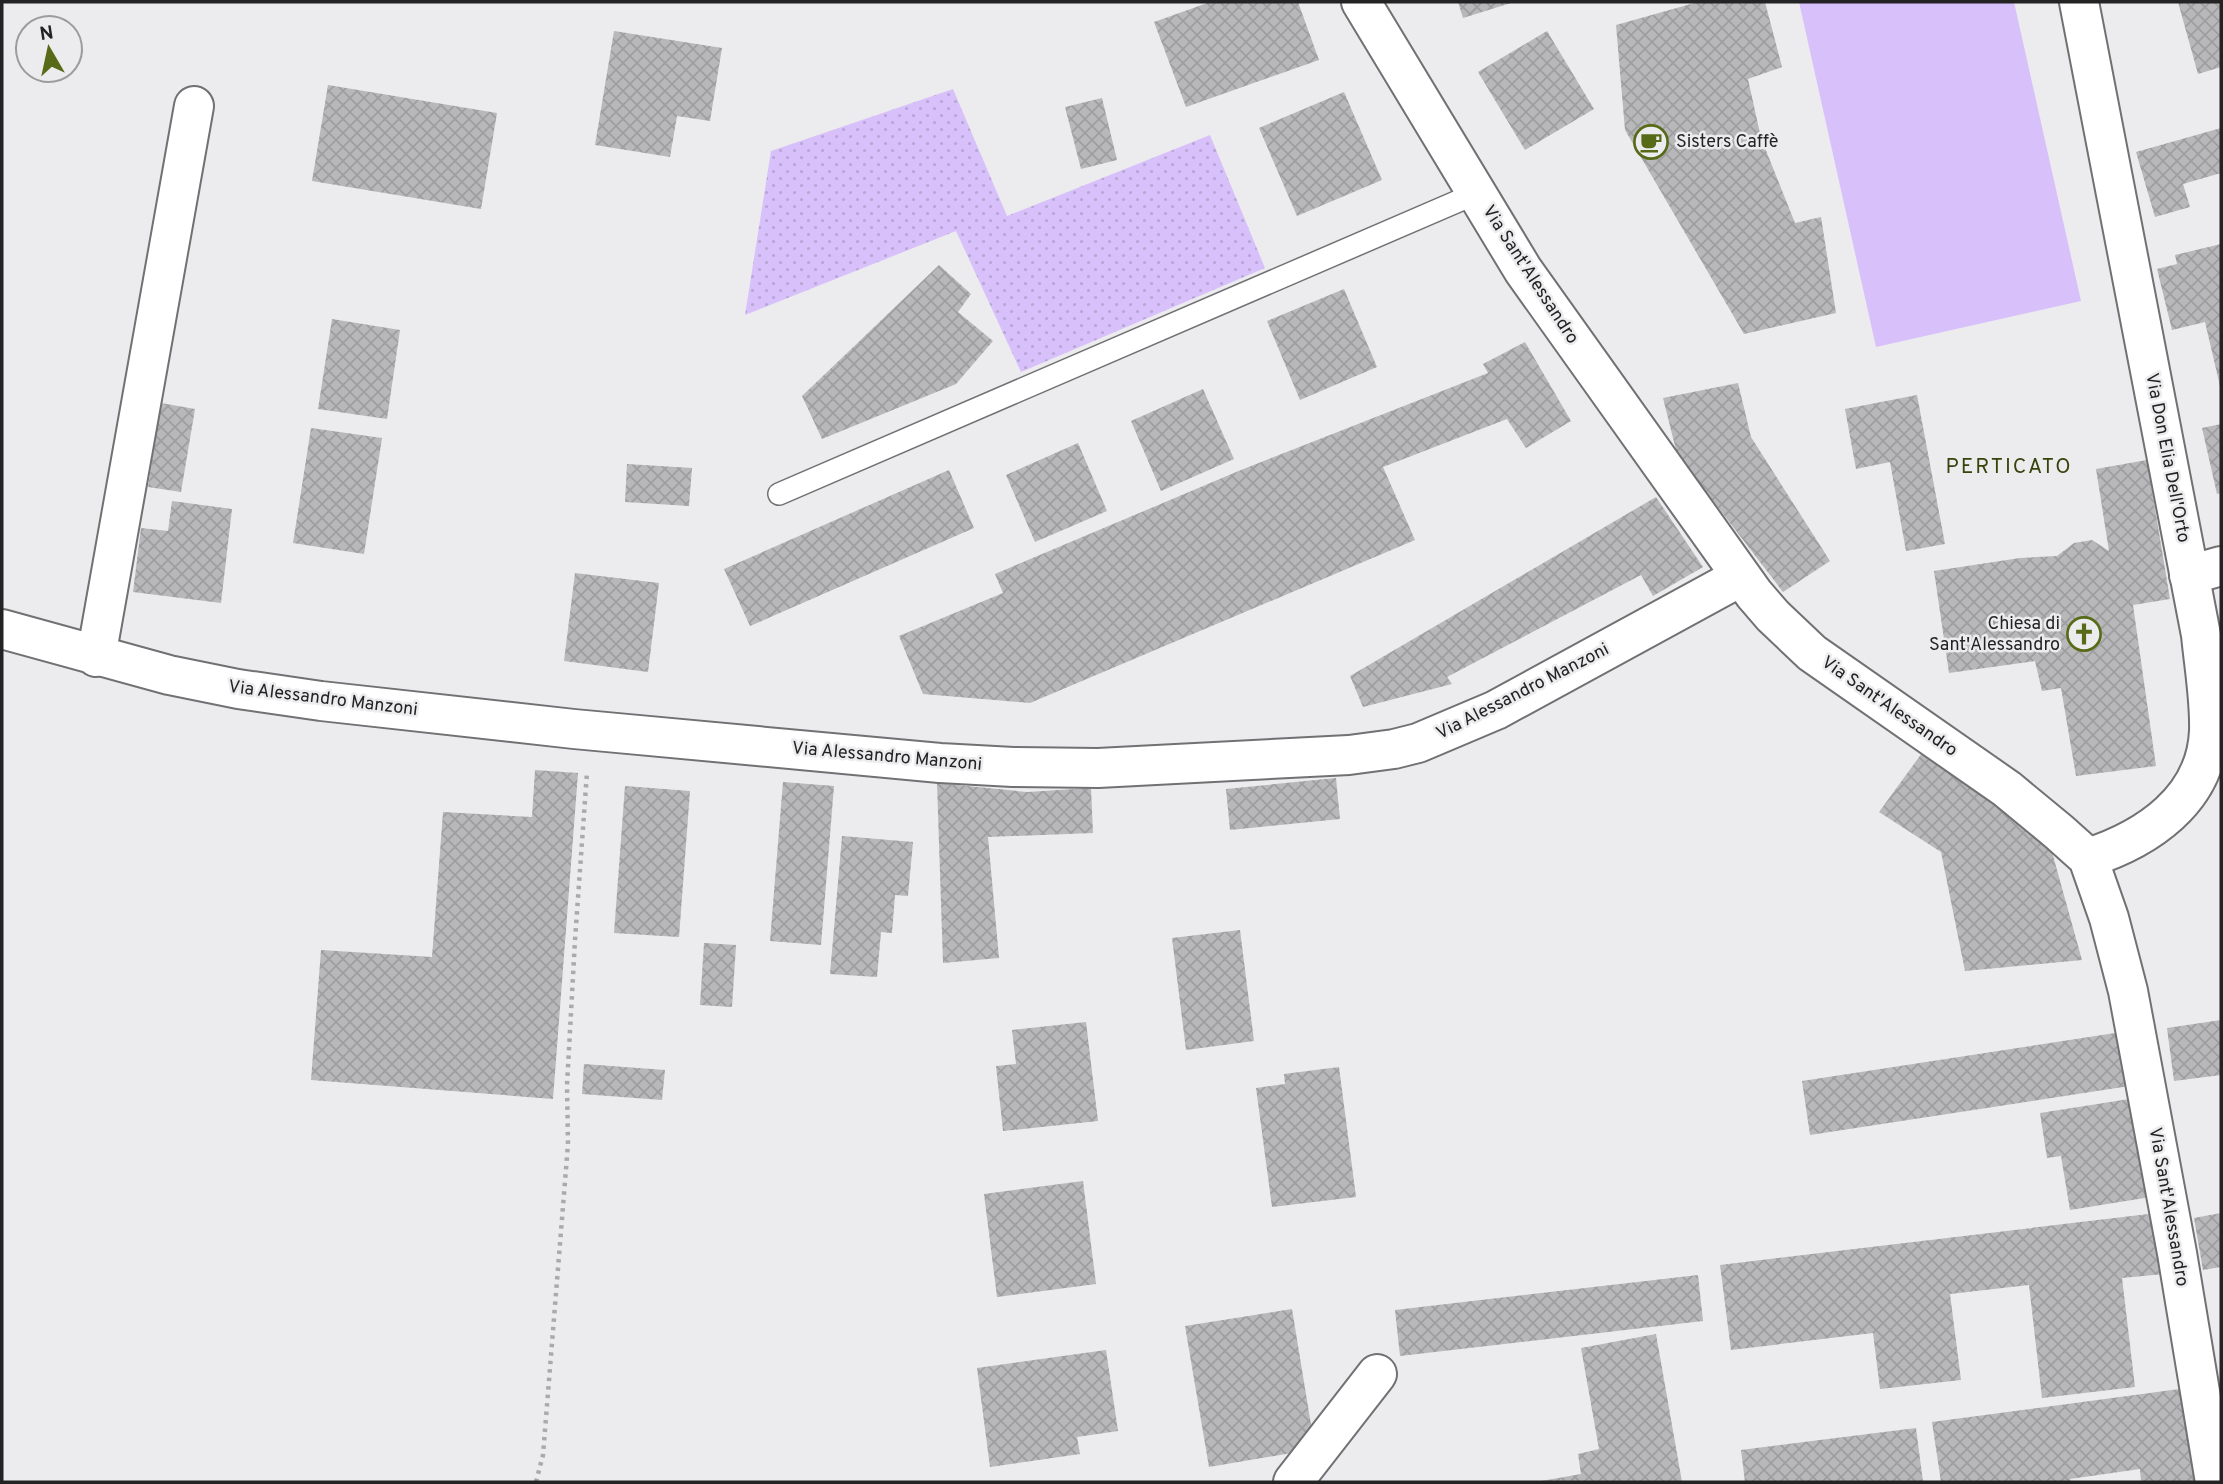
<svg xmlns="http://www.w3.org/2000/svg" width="2223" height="1484" viewBox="0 0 2223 1484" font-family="Overpass,sans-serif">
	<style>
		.grass { fill: url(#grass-dots) }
		.pitch { fill: #d8c1fb }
		.building { fill: url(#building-cross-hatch) }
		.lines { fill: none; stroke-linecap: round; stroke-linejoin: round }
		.lane-casing { stroke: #717073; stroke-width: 24 }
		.street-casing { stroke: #717073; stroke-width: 42 }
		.path { stroke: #aaaaac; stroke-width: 4.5; stroke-dasharray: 3.5 5; stroke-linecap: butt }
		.lane { stroke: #fff; stroke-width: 21 }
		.street { stroke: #fff; stroke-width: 38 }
		.labels { text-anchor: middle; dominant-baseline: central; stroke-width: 5; stroke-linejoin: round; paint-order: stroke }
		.poi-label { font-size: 18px; fill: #232324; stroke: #ecebee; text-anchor: start }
		.street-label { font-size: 18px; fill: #232324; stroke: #ecebee }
		.quarter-label { font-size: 21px; letter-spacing: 2px; fill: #36430a; stroke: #ecebee }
	</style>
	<defs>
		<pattern id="grass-dots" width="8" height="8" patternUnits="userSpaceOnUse" patternTransform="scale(1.75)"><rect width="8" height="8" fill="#d8c1fb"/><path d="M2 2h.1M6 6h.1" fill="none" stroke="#b9a6d7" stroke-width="1.8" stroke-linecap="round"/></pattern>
		<pattern id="building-cross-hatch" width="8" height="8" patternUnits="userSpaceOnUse" patternTransform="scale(1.75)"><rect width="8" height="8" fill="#b8b7ba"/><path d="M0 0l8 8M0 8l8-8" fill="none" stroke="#9e9da0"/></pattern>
	</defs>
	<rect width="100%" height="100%" fill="#ecebee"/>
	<path class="grass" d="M 953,89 L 1007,216 L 1210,135 L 1265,268 L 1021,372 L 956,231 L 745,315 L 771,151 Z"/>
	<path class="pitch" d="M 1799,2 L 2014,2 L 2081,301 L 1876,347 Z"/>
	<g class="building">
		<path d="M 1210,2 L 1298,2 L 1319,60 L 1186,107 L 1154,22 Z"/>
		<path d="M 1458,2 L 1514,2 L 1463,18 Z"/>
		<path d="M 1698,2 L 1765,2 L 1782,67 L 1748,79 L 1761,138 L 1795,223 L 1821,217 L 1836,313 L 1744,334 L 1625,130 L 1616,25 Z"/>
		<path d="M 2178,2 L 2221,2 L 2221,67 L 2198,74 Z"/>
		<path d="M 614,31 L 722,48 L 710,121 L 677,116 L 670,157 L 595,145 Z"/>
		<path d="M 1547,31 L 1594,109 L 1525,150 L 1478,72 Z"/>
		<path d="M 328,85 L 497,113 L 481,209 L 312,181 Z"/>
		<path d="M 1344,92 L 1382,180 L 1297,216 L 1259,128 Z"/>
		<path d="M 1102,98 L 1117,160 L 1081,169 L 1065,107 Z"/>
		<path d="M 2221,128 L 2221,173 L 2183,184 L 2190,207 L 2155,217 L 2136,152 Z"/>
		<path d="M 2221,244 L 2221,385 L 2220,386 L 2205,322 L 2172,330 L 2157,269 L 2177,264 L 2175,255 Z"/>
		<path d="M 939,265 L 971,294 L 958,312 L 993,341 L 956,384 L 822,439 L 802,396 Z"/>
		<path d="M 1344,289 L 1377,367 L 1300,400 L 1267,321 Z"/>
		<path d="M 332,319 L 400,330 L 387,419 L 318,409 Z"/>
		<path d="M 1525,342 L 1571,421 L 1526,448 L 1507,419 L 1383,467 L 1415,540 L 1030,703 L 923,694 L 899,636 L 1003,593 L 995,574 L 1241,470 L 1488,373 L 1483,364 Z"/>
		<path d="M 1738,383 L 1751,437 L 1830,561 L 1783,592 L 1677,454 L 1663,398 Z"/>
		<path d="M 1203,389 L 1234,459 L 1161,491 L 1131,421 Z"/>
		<path d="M 1917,395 L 1945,544 L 1906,551 L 1890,462 L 1856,469 L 1845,409 Z"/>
		<path d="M 161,403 L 195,409 L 181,492 L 148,487 Z"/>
		<path d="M 2221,424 L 2221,493 L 2217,494 L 2202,428 Z"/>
		<path d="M 311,428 L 382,438 L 364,554 L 293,543 Z"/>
		<path d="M 1078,443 L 1107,511 L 1035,542 L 1006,475 Z"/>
		<path d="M 2147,460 L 2170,599 L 2133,605 L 2156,766 L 2076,776 L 2061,688 L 2042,691 L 2035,661 L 1949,673 L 1934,571 L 2020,558 L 2057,556 L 2074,543 L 2092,540 L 2109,551 L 2096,469 Z"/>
		<path d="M 627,464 L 692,468 L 689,506 L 625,502 Z"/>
		<path d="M 949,470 L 974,528 L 750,626 L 724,569 Z"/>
		<path d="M 1656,497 L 1703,567 L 1653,596 L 1641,575 L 1447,677 L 1452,684 L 1363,707 L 1350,676 Z"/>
		<path d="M 172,501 L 232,509 L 221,603 L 133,592 L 141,528 L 168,531 Z"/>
		<path d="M 575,573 L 659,583 L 648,672 L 564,661 Z"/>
		<path d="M 1922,753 L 2019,819 L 2052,852 L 2082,960 L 1965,971 L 1941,852 L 1879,812 Z"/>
		<path d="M 535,770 L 578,773 L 553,1099 L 311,1080 L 321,950 L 432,957 L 443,812 L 532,817 Z"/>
		<path d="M 1336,778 L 1340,819 L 1230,830 L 1226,789 Z"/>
		<path d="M 783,782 L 834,786 L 821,945 L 770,941 Z"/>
		<path d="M 937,783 L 1027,792 L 1091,788 L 1093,833 L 988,837 L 999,958 L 943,963 Z"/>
		<path d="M 625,786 L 690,791 L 679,937 L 614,933 Z"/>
		<path d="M 842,836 L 913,842 L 908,896 L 895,895 L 892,933 L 881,932 L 877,977 L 830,974 Z"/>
		<path d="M 1240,930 L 1254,1041 L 1186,1050 L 1172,938 Z"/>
		<path d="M 704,943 L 736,945 L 732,1007 L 700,1005 Z"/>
		<path d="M 2221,1020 L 2221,1075 L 2174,1081 L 2167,1028 Z"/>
		<path d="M 1086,1022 L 1098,1121 L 1003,1131 L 996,1066 L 1016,1064 L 1012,1030 Z"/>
		<path d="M 2128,1031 L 2136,1085 L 1810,1135 L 1802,1081 Z"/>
		<path d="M 584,1064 L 665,1070 L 662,1100 L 582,1094 Z"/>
		<path d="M 1339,1067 L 1356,1197 L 1272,1207 L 1256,1088 L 1285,1084 L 1284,1074 Z"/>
		<path d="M 2142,1097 L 2157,1196 L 2070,1210 L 2061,1156 L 2047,1158 L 2040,1113 Z"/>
		<path d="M 1083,1181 L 1096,1284 L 997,1297 L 984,1194 Z"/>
		<path d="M 2157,1213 L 2164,1274 L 2122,1278 L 2135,1387 L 2042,1398 L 2029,1285 L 1950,1294 L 1961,1380 L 1880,1389 L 1873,1333 L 1731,1350 L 1720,1265 Z"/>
		<path d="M 2221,1213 L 2221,1267 L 2203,1270 L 2194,1218 Z"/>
		<path d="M 1698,1275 L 1703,1321 L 1400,1356 L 1395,1310 Z"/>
		<path d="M 1292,1309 L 1315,1449 L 1209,1467 L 1185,1326 Z"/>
		<path d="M 1656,1334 L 1682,1482 L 1536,1482 L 1581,1474 L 1578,1454 L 1599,1449 L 1581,1348 Z"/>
		<path d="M 1106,1350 L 1118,1431 L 1077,1437 L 1080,1454 L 990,1467 L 977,1368 Z"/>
		<path d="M 2187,1388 L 2199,1482 L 2141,1482 L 2140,1469 L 2070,1479 L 2071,1482 L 1941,1482 L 1932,1422 Z"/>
		<path d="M 1916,1428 L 1923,1482 L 1745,1482 L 1741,1450 Z"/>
	</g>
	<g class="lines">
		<g class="lane-casing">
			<path id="lane" d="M 779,494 L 1477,193"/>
		</g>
		<g class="street-casing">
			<g id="street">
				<path d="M 1361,2 L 1523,270 L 1754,594 L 1773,616 L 1812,653 L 2007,789 L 2059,832 L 2088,858 L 2109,918 L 2128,991 L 2177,1253 L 2215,1482"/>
				<path d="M 2079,2 L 2201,635 C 2204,666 2210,700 2209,731 C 2206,800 2147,839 2088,858"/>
				<path d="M 2189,575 L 2221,566"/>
				<path d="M 2,629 L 169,675 L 238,689 L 321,701 L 574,729 L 940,763 L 1013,767 L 1098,768 L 1349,755 L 1394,749 L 1418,743 L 1496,710 L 1740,577"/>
				<path d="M 96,657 L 194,106"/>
				<path d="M 1293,1482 L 1377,1374"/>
			</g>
		</g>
		<path class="path" d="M 536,1482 L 543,1455 L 568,1144 L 567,1085 L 575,940 L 587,772"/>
		<use href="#lane" class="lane"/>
		<use href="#street" class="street"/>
	</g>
	<defs>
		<g id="cafe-ring" transform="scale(1.75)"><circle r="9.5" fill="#ecebee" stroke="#566a17" stroke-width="1.5"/><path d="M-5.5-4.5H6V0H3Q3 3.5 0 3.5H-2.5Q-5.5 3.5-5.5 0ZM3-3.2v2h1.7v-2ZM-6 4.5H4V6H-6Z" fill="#566a17"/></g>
		<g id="church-ring" transform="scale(1.75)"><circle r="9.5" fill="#ecebee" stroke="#566a17" stroke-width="1.5"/><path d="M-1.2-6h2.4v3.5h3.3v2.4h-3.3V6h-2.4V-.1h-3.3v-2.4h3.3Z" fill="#566a17"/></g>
	</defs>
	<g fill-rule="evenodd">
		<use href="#cafe-ring" x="1651" y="142"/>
		<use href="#church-ring" x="2084" y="634"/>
	</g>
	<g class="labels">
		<g class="poi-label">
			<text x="1676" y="142">Sisters Caffè</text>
			<text x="2060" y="624" text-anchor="end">Chiesa di<tspan x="2060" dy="21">Sant'Alessandro</tspan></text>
		</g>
		<g class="street-label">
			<text transform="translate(1530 275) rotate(57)">Via Sant'Alessandro</text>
			<text transform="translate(2167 458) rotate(79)">Via Don Elia Dell'Orto</text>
			<text transform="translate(1523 692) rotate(-27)">Via Alessandro Manzoni</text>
			<text transform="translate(323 699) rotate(7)">Via Alessandro Manzoni</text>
			<text transform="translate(1889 707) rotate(35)">Via Sant'Alessandro</text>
			<text transform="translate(887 757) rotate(5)">Via Alessandro Manzoni</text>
			<text transform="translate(2168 1207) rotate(80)">Via Sant'Alessandro</text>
		</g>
		<g class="quarter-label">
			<text x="2009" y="467">PERTICATO</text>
		</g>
	</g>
	<rect width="2223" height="1484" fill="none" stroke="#232324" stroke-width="7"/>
	<g transform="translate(49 49) rotate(351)"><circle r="33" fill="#ecebee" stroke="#9c9b9d" stroke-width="2"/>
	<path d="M0-5L12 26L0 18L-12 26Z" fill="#566a17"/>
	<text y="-10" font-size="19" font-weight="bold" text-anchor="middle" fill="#232324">N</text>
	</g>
</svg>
